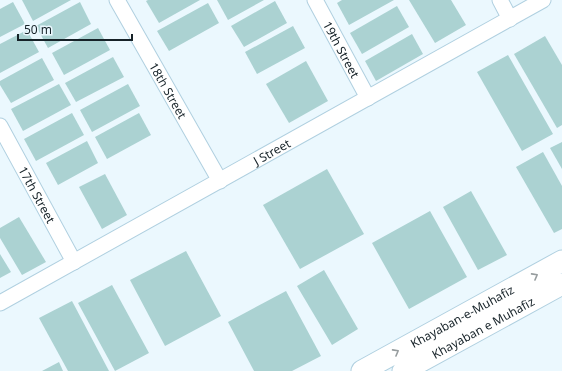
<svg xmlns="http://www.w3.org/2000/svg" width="562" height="371" viewBox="0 0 562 371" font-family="'Noto Sans',sans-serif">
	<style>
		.building { fill: #abd2d2 }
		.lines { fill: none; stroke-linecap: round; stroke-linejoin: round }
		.street-casing { stroke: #b0d0e0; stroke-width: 17 }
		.secondary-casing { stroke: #b0d0e0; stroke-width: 23 }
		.street { stroke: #fff; stroke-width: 15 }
		.secondary { stroke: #fff; stroke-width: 21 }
		.oneway { stroke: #969c9e }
		.labels { text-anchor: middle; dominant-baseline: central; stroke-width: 3.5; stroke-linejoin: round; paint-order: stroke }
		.street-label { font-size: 12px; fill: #162228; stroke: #ebf8fe }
	</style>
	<rect width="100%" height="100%" fill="#ebf8fe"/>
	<g class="building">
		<path d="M 22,0 L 71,0 L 33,21 Z"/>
		<path d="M 148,0 L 200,0 L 159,23 L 146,1 Z"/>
		<path d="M 217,0 L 264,0 L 228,20 Z"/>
		<path d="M 342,0 L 394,0 L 349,25 L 337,3 Z"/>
		<path d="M 409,0 L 451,0 L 466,25 L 435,43 Z"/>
		<path d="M 275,1 L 287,23 L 244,47 L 231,26 Z"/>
		<path d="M 13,2 L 25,24 L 0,37 L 0,9 Z"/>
		<path d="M 80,2 L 91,24 L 48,48 L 36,26 Z"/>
		<path d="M 208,3 L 219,23 L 169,51 L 157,31 Z"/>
		<path d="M 397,6 L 409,27 L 362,54 L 350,33 Z"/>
		<path d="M 293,26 L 305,48 L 257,74 L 245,52 Z"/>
		<path d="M 98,28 L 110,50 L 64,75 L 52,53 Z"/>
		<path d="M 27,30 L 39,52 L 0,73 L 0,44 Z"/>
		<path d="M 412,34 L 423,54 L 376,81 L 365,61 Z"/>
		<path d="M 545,36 L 562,65 L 562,125 L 557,128 L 514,54 Z"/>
		<path d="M 508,55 L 553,134 L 522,151 L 477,72 Z"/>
		<path d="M 113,57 L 124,77 L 76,102 L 65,83 Z"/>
		<path d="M 42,58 L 54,80 L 11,103 L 0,85 L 0,81 Z"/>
		<path d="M 306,61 L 328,101 L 289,123 L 266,84 Z"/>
		<path d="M 59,84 L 71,105 L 23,131 L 11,109 Z"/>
		<path d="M 128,84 L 140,106 L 92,132 L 80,110 Z"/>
		<path d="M 72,113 L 84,135 L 36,161 L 24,139 Z"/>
		<path d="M 139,113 L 151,135 L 107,159 L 95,137 Z"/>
		<path d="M 87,141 L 98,163 L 58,185 L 46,163 Z"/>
		<path d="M 562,142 L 562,169 L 550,148 Z"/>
		<path d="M 543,152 L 562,186 L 562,229 L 554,233 L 516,167 Z"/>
		<path d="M 327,169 L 364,234 L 300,269 L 263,205 Z"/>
		<path d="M 105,174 L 127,215 L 102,229 L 79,187 Z"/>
		<path d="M 471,191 L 507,255 L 478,270 L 443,207 Z"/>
		<path d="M 430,211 L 467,277 L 409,309 L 372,243 Z"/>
		<path d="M 19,217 L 46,262 L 22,275 L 0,238 L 0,228 Z"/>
		<path d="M 186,251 L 221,316 L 165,346 L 130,280 Z"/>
		<path d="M 0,254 L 11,272 L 0,278 Z"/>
		<path d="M 324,270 L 358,329 L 332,345 L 297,286 Z"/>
		<path d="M 112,285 L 149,353 L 115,371 L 78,303 Z"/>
		<path d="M 286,291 L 321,356 L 292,371 L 254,371 L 228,322 Z"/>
		<path d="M 72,301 L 109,371 L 68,371 L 39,318 Z"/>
		<path d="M 59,362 L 63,371 L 42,371 Z"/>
	</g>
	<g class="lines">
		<g class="street-casing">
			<g id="street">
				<path id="s1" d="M 117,0 L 220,181"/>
				<path id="s2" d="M 315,0 L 368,98"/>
				<path d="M 500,0 L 510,19"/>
				<path id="s3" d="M 0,126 L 74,262"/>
				<path id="s4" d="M 0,303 L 543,0"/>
			</g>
		</g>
		<g class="secondary-casing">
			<g id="secondary">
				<path id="s5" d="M 362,371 L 562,261"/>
				<path id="s6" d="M 403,371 L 562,284"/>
			</g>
		</g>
		<use href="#street" class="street"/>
		<use href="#secondary" class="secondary"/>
	</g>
	<defs><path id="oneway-chevron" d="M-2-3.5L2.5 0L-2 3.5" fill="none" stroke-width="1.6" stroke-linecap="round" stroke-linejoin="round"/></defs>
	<g class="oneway">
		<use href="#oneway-chevron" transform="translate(535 276) rotate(-29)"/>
		<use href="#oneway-chevron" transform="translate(396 352) rotate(-29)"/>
	</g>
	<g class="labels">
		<g class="street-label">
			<text stroke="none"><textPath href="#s2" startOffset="56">19th Street</textPath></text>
			<text stroke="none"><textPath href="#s1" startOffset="104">18th Street</textPath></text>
			<text stroke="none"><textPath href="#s4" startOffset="311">J Street</textPath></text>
			<text stroke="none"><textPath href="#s3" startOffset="78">17th Street</textPath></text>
			<text stroke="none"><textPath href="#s5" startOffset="114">Khayaban-e-Muhafiz</textPath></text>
			<text stroke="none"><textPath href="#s6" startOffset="91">Khayaban e Muhafiz</textPath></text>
		</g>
	</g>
	<path d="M18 34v6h114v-6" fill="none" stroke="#162228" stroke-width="2"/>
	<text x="24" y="34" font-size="12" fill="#162228" stroke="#ebf8fe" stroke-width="3" paint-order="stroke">50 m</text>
</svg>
